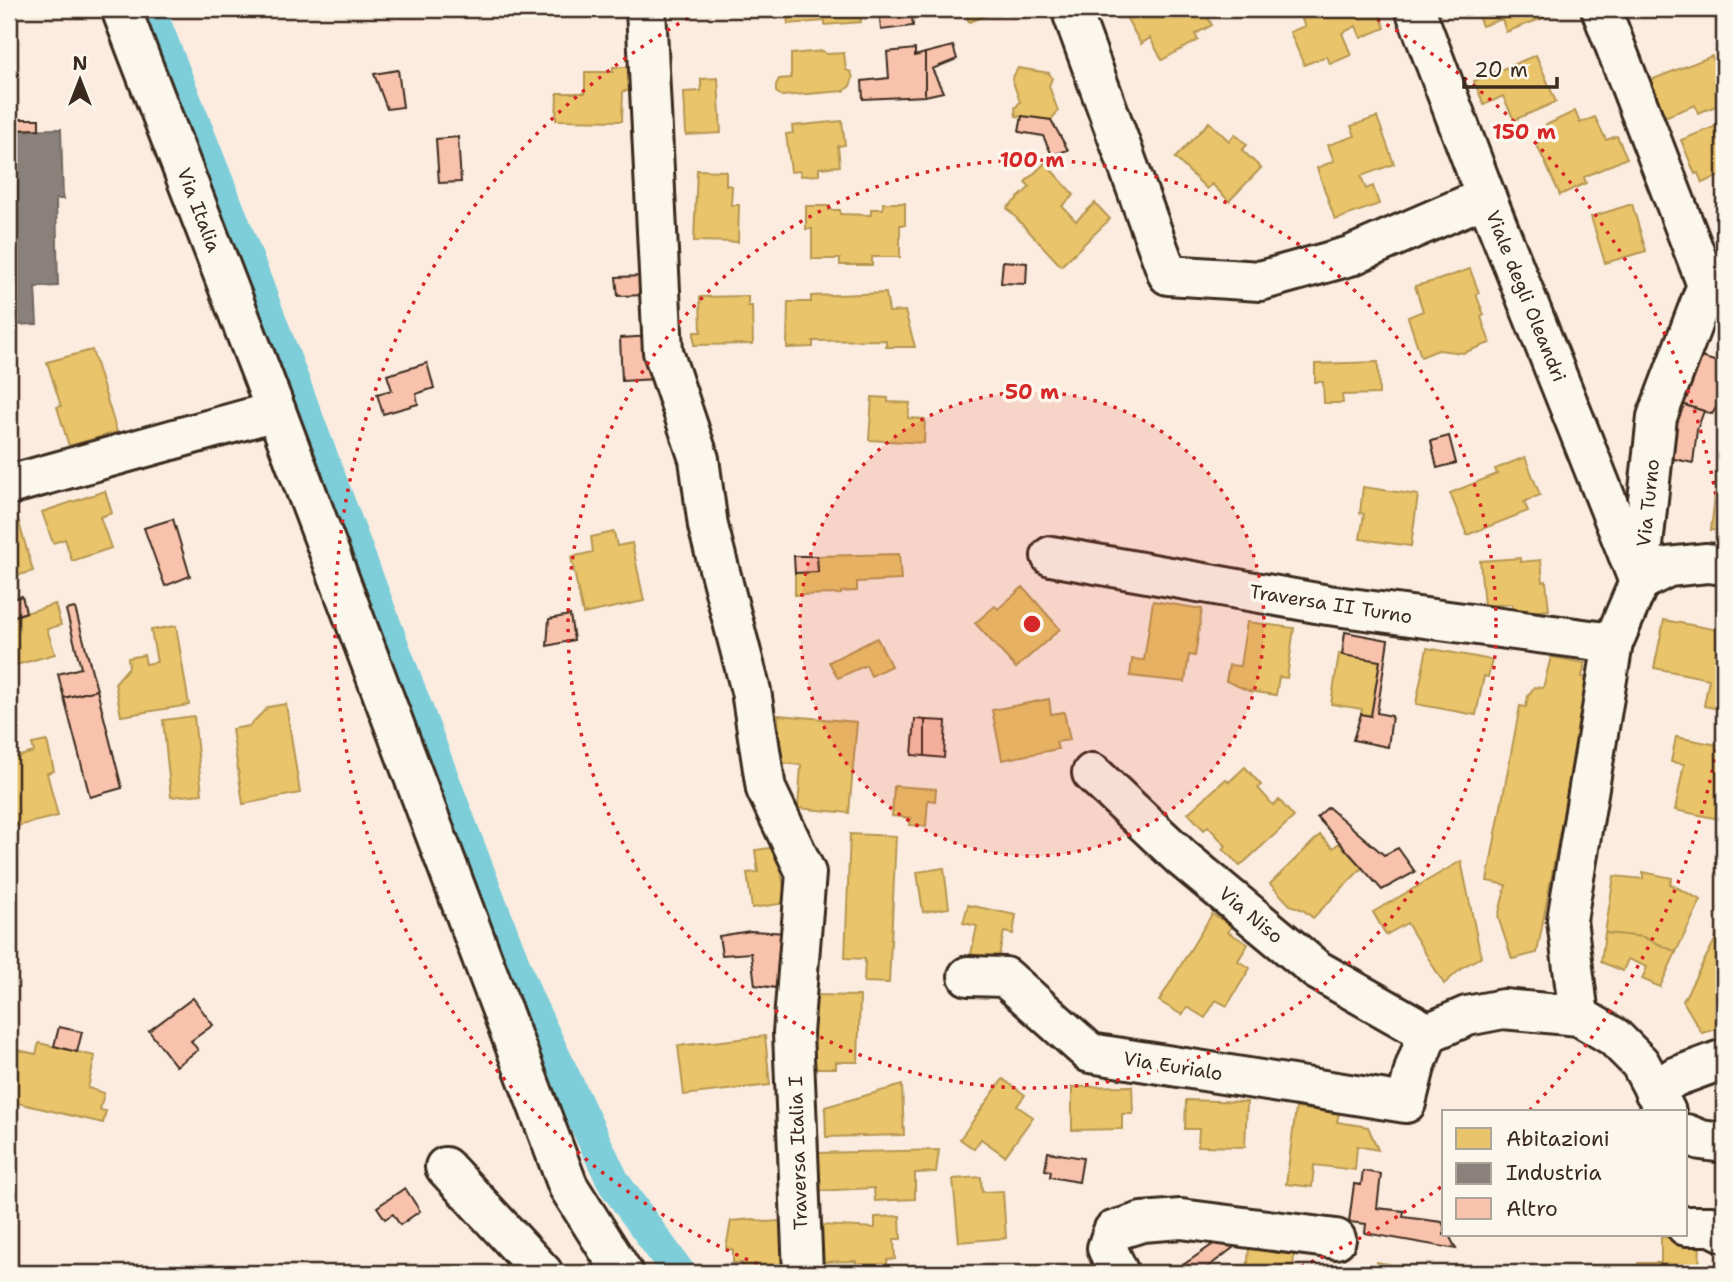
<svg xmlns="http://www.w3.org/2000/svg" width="1733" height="1282" viewBox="0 0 1733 1282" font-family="'Shantell Sans',sans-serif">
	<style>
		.homes { fill: #e9c46a; stroke: #b59653; stroke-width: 2 }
		.industry { fill: #8a817c; stroke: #726760; stroke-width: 2 }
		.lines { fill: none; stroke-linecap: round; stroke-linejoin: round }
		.canal { stroke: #7eceda; stroke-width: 33 }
		.building { fill: #f9c2ac; stroke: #3b2a1e; stroke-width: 2 }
		.minor-casing { stroke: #3b2a1e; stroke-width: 44 }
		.minor { stroke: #fbf7ec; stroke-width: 38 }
		.ring { fill: none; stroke: #d62828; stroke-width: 3.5; stroke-dasharray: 3.5 7 }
		.labels { text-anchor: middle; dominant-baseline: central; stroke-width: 7; stroke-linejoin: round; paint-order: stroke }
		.street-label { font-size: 19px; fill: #3b2a1e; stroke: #fbf7ec }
		.centre { fill: #d62828; stroke: #fbf7ec; stroke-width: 3.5 }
		.ring-label { font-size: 21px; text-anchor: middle; font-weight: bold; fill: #d62828; stroke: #fbf7ec; stroke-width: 7; stroke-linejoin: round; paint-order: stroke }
	</style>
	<rect width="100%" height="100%" fill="#fbecdf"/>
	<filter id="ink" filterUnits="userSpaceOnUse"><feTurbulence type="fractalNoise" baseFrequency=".0143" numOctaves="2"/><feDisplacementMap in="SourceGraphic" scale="14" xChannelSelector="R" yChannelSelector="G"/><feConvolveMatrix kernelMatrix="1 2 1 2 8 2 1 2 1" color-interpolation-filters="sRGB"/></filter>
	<g filter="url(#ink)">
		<g class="homes">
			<path d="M 786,9 L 860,9 L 861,22 L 825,25 L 825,21 L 788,24 Z"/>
			<path d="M 964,9 L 990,9 L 992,13 L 969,22 Z"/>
			<path d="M 1141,9 L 1203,9 L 1212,25 L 1195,34 L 1198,40 L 1162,60 L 1150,38 L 1141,44 L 1126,17 Z"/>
			<path d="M 1297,9 L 1377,9 L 1385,28 L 1361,38 L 1356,26 L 1342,33 L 1351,55 L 1330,64 L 1327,56 L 1304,65 L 1290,32 L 1305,26 Z"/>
			<path d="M 1475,9 L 1567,9 L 1506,32 L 1502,19 L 1482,26 Z"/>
			<path d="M 823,51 L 826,54 L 844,53 L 846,70 L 851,72 L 853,78 L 850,86 L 844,91 L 782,96 L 776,92 L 776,85 L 779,79 L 791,78 L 791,54 Z"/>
			<path d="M 1536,55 L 1556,102 L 1514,120 L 1503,96 L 1484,105 L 1474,81 Z"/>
			<path d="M 1712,56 L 1724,87 L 1724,103 L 1698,113 L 1695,105 L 1662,118 L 1648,81 Z"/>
			<path d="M 613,67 L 629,67 L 629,91 L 623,91 L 622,121 L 556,120 L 557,93 L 585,93 L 585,72 L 613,72 Z"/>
			<path d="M 1018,68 L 1049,73 L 1052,78 L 1049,86 L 1058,111 L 1051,120 L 1016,116 L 1015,108 L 1020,102 L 1012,79 Z"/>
			<path d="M 718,78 L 721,133 L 686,135 L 684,92 L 701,91 L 701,79 Z"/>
			<path d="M 1575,111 L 1580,123 L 1595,117 L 1606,140 L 1617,136 L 1627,158 L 1584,177 L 1586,183 L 1560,195 L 1536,143 L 1545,139 L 1540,128 Z"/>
			<path d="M 1377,117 L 1394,164 L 1361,176 L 1366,189 L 1373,186 L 1379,204 L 1335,220 L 1317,168 L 1334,161 L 1328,145 L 1355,136 L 1351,126 Z"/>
			<path d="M 842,121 L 845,145 L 838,146 L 840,166 L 819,168 L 819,175 L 801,176 L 800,171 L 791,172 L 786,134 L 793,133 L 792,126 Z"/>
			<path d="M 1209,122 L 1229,141 L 1235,134 L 1247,145 L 1242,150 L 1261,168 L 1229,201 L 1212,184 L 1207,189 L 1175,158 Z"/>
			<path d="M 1724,123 L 1724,174 L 1702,183 L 1698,173 L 1695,174 L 1681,140 Z"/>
			<path d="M 1045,163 L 1074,195 L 1062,206 L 1076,221 L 1095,203 L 1110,219 L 1061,266 L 1007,208 L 1030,187 L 1025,182 Z"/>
			<path d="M 697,170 L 726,171 L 726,185 L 732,186 L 731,205 L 739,205 L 738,242 L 694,241 Z"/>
			<path d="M 883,203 L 905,203 L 905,225 L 900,225 L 900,257 L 872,257 L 872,265 L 840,265 L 840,259 L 812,259 L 812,229 L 806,229 L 806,206 L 829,206 L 829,210 L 840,210 L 840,214 L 871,215 L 871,209 L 883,209 Z"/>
			<path d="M 1632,204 L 1646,251 L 1605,263 L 1591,217 Z"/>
			<path d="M 1470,269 L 1479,293 L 1476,294 L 1484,315 L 1481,317 L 1490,343 L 1463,353 L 1438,350 L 1421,357 L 1408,317 L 1423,311 L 1415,286 L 1438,280 Z"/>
			<path d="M 886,293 L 889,312 L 905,311 L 915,347 L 886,347 L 886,340 L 813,341 L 813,347 L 787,348 L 788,302 L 811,302 L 811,296 Z"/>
			<path d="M 748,296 L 748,306 L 752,306 L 753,344 L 694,345 L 694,332 L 701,332 L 700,297 Z"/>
			<path d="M 92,350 L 117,432 L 69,446 L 57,407 L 61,406 L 47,362 Z"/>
			<path d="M 1378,362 L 1379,394 L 1342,395 L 1343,403 L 1324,403 L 1323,382 L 1315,382 L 1315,364 Z"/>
			<path d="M 872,397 L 888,398 L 888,402 L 910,403 L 908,418 L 925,419 L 924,443 L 869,440 Z"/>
			<path d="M 1525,457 L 1540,495 L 1524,502 L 1528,511 L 1467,535 L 1450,493 L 1497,474 L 1495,469 Z"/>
			<path d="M 1719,462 L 1724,463 L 1724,531 L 1711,530 Z"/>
			<path d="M 1363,487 L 1418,495 L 1411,546 L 1360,539 L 1364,514 L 1360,513 Z"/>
			<path d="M 105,491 L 112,513 L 100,517 L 111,548 L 72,561 L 65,539 L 53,543 L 42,512 Z"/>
			<path d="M 17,516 L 33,571 L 9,578 L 9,519 Z"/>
			<path d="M 614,532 L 617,546 L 632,543 L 644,601 L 583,614 L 571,557 L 593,552 L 591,537 Z"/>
			<path d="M 899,554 L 901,580 L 857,582 L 857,591 L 841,592 L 841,594 L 795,595 L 795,573 L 818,572 L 817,556 Z"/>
			<path d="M 1520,558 L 1520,562 L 1541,560 L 1543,582 L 1546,581 L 1549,610 L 1513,614 L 1512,604 L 1484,606 L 1480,561 Z"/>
			<path d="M 1023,587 L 1060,629 L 1016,668 L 975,623 L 995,606 L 998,609 Z"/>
			<path d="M 1153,601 L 1202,609 L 1195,656 L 1189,655 L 1185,682 L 1130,676 L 1132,659 L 1144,660 Z"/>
			<path d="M 55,604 L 61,625 L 47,629 L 55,654 L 9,667 L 9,618 Z"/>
			<path d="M 1664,620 L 1724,631 L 1724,710 L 1704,706 L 1709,679 L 1654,668 Z"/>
			<path d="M 1247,622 L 1294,628 L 1287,678 L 1279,677 L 1276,695 L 1249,691 L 1226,681 L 1229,665 L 1240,666 Z"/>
			<path d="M 176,626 L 189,705 L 121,716 L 115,683 L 129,667 L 128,658 L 144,655 L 146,664 L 157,662 L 151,630 Z"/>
			<path d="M 877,638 L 891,666 L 871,676 L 866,665 L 838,678 L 829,662 Z"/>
			<path d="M 1427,648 L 1492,660 L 1488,677 L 1484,676 L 1476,715 L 1416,704 Z"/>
			<path d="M 1339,654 L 1380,661 L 1371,716 L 1361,714 L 1362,709 L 1331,704 Z"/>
			<path d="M 1551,657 L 1585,663 L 1582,677 L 1589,678 L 1537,953 L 1512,959 L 1498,917 L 1506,885 L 1487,881 L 1520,706 L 1526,707 L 1528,696 L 1534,687 L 1543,688 Z"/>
			<path d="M 1049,699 L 1051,714 L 1064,712 L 1070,740 L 1056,742 L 1058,749 L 1002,760 L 992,710 Z"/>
			<path d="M 286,704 L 300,793 L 243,804 L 232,729 L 249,726 L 268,707 Z"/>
			<path d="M 1724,711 L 1724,820 L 1675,810 L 1684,764 L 1671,762 L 1676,737 L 1718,745 Z"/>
			<path d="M 778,715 L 857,722 L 849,813 L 798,808 L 801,765 L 781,763 Z"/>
			<path d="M 194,716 L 202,794 L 171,797 L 163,720 Z"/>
			<path d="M 47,741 L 54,771 L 47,773 L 58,816 L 9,828 L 9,759 L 34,752 L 32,744 Z"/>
			<path d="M 1245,767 L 1261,785 L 1258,788 L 1273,805 L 1279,800 L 1294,817 L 1240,866 L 1223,849 L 1226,846 L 1208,826 L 1204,830 L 1188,813 L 1226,779 L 1229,782 Z"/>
			<path d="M 894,786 L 936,789 L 935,801 L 928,800 L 926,826 L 910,825 L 911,818 L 892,816 Z"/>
			<path d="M 850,834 L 896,836 L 889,983 L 864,982 L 865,959 L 845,958 Z"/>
			<path d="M 1320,835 L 1333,848 L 1339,843 L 1362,868 L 1313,918 L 1303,910 L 1290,905 L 1270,884 Z"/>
			<path d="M 784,846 L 787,868 L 781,869 L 786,903 L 752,908 L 747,873 L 758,872 L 755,850 Z"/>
			<path d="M 1461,861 L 1481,957 L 1463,967 L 1444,984 L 1407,923 L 1386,935 L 1373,912 Z"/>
			<path d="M 944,868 L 949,908 L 923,912 L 917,872 Z"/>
			<path d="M 1643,872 L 1672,878 L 1670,884 L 1701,900 L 1676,952 L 1643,937 L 1605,933 L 1614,876 L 1643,879 Z"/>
			<path d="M 968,905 L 1016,915 L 1013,934 L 1004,932 L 998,960 L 971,954 L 977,926 L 963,923 Z"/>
			<path d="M 1212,914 L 1232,926 L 1228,932 L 1248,944 L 1238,961 L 1250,968 L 1227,1006 L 1216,1000 L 1205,1018 L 1187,1007 L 1182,1015 L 1159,1001 Z"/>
			<path d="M 1724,923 L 1724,1027 L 1702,1033 L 1683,1001 Z"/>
			<path d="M 1605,933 L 1643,937 L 1676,952 L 1660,987 L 1642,979 L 1647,967 L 1628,959 L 1623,971 L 1601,962 Z"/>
			<path d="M 813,995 L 860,996 L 858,1062 L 836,1062 L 836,1068 L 811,1068 Z"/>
			<path d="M 765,1036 L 770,1085 L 684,1095 L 678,1046 Z"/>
			<path d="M 39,1043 L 95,1056 L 88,1088 L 104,1093 L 100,1110 L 106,1111 L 103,1123 L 9,1101 L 9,1068 L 13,1049 L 36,1054 Z"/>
			<path d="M 1003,1079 L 1025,1095 L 1017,1106 L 1033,1117 L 1005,1156 L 981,1139 L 974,1149 L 960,1139 Z"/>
			<path d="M 902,1085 L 904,1135 L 826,1137 L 825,1107 Z"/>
			<path d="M 1132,1086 L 1133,1114 L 1122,1114 L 1122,1129 L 1072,1130 L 1072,1087 Z"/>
			<path d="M 1186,1100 L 1247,1102 L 1245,1147 L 1198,1146 L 1199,1129 L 1185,1129 Z"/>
			<path d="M 1296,1108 L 1339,1113 L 1337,1122 L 1368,1127 L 1378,1150 L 1357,1146 L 1355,1170 L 1314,1165 L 1312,1187 L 1286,1184 Z"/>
			<path d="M 939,1150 L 936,1172 L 915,1173 L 915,1199 L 875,1201 L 874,1188 L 816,1191 L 817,1153 Z"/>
			<path d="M 981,1177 L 982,1192 L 1003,1191 L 1006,1238 L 959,1242 L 953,1179 Z"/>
			<path d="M 900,1216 L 901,1239 L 894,1239 L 895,1259 L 887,1260 L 887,1267 L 856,1268 L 856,1261 L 820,1262 L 822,1225 L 875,1228 L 875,1217 Z"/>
			<path d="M 754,1219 L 764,1222 L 780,1221 L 786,1273 L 744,1273 L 742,1263 L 733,1263 L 733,1250 L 726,1248 L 731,1221 Z"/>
			<path d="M 1250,1235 L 1294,1251 L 1293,1273 L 1247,1273 Z"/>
			<path d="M 1661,1237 L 1700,1240 L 1699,1273 L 1637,1273 L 1638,1263 L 1661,1263 Z"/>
			<path d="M 1376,1262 L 1412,1268 L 1411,1271 L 1427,1273 L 1374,1273 Z"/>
			<path d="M 946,1266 L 946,1273 L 919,1273 L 919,1269 Z"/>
		</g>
		<path class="industry" d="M 61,129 L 63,199 L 56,199 L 58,286 L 35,287 L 37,324 L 13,325 L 9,323 L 9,130 Z"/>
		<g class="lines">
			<path class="canal" d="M 149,9 L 233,222 L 453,806 L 527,999 L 614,1183 L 679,1273"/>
		</g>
		<g class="building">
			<path d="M 879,9 L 911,9 L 913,26 L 881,30 Z"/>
			<path d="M 953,46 L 957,59 L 932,69 L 943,92 L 925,96 L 925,53 Z"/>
			<path d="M 915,49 L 915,56 L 925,53 L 925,96 L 863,99 L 862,81 L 889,78 L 887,52 Z"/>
			<path d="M 398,70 L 403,107 L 387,109 L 374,74 Z"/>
			<path d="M 1022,116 L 1051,120 L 1068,150 L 1052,155 L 1043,136 L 1019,132 Z"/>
			<path d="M 9,119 L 39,119 L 39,129 L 9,130 Z"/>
			<path d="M 458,137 L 461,182 L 439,183 L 436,139 Z"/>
			<path d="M 1003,261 L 1027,263 L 1026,284 L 1001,283 Z"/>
			<path d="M 646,276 L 647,295 L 618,296 L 616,277 Z"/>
			<path d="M 652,336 L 655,379 L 622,381 L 620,338 Z"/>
			<path d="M 1701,357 L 1724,364 L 1724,396 L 1712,414 L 1678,403 Z"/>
			<path d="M 427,363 L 434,388 L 416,394 L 418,404 L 383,414 L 377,394 L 392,390 L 387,375 Z"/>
			<path d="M 1678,403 L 1704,411 L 1697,430 L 1693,463 L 1665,457 Z"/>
			<path d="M 1449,436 L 1456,463 L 1437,468 L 1431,441 Z"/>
			<path d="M 173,519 L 190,576 L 165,586 L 144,528 Z"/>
			<path d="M 794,556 L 817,556 L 818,572 L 795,573 Z"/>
			<path d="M 22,596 L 26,612 L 9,618 L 9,600 Z"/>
			<path d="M 75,608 L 97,690 L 64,698 L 58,674 L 81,668 L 66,610 Z"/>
			<path d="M 570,615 L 574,640 L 547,646 L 549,619 Z"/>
			<path d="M 1345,632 L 1388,640 L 1377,713 L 1392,716 L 1388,747 L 1353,740 L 1361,714 L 1371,716 L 1380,661 L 1342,655 Z"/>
			<path d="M 97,690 L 122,788 L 90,797 L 64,698 Z"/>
			<path d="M 915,719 L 925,720 L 925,756 L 912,755 Z"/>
			<path d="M 925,720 L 946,721 L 944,758 L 925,756 Z"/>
			<path d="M 1328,807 L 1384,855 L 1398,848 L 1415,872 L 1382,890 L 1317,817 Z"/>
			<path d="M 750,931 L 790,933 L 784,989 L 755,985 L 751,953 L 722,955 L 719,936 Z"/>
			<path d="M 193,998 L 213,1025 L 191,1041 L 198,1050 L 176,1066 L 149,1031 Z"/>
			<path d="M 59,1027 L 82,1032 L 77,1052 L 54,1046 Z"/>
			<path d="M 1048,1152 L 1083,1158 L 1079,1182 L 1050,1177 L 1051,1171 L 1045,1170 Z"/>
			<path d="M 1363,1171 L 1381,1174 L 1377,1208 L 1404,1211 L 1403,1217 L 1442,1222 L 1444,1226 L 1444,1235 L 1449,1235 L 1456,1249 L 1365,1233 L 1366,1224 L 1349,1222 L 1354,1184 L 1361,1185 Z"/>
			<path d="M 405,1188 L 420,1211 L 400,1225 L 393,1214 L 385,1219 L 377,1207 Z"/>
			<path d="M 1250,1235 L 1200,1273 L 1179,1273 L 1176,1270 L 1225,1236 Z"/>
		</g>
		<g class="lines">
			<g class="minor-casing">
				<g id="minor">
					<path d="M 121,9 L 276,411 L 568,1186 L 623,1273"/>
					<path d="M 646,9 L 663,352 L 699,459 L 708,526 L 751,691 L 766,789 L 806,873 L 793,1033 L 803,1273"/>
					<path d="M 1071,9 L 1168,275 L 1260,281 L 1350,256 L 1486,197"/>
					<path d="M 1415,9 L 1486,197 L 1639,582 L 1668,567 L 1707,563 L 1724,565"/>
					<path d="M 9,485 L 276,411"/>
					<path d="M 1051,556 L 1328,605 L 1613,643"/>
					<path d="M 1092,773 L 1182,858 L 1317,970 L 1428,1033"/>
					<path d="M 968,976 L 1005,977 L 1090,1053 L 1406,1103 L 1415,1067 L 1428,1033 L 1467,1016 L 1503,1009 L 1579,1016 L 1614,1037 L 1640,1063 L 1666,1112"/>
					<path d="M 1579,1016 L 1567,920 L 1613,643 L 1639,582 L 1657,417 L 1707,285 L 1601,9"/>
					<path d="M 1654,1091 L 1675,1077 L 1724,1059"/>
					<path d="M 1686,1134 L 1701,1140 L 1724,1143"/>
					<path d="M 445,1167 L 543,1273"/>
					<path d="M 1686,1226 L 1712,1226 L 1724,1232"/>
					<path d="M 1119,1273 L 1107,1248 L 1113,1231 L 1142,1222 L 1181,1219 L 1336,1239"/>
				</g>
			</g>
			<use href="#minor" class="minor"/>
		</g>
	</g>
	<circle cx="1032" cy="624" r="232" fill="#d62828" fill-opacity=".12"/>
	<g class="ring">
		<circle cx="1032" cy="624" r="232"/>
		<circle cx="1032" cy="624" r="464"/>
		<path d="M1724 697A696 696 0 0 1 1528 1112M1441 1187A696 696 0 0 1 1287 1272M777 1272A696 696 0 0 1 705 9M1359 9A696 696 0 0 1 1724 551"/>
	</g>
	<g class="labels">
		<g class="street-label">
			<text transform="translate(199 210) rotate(69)">Via Italia</text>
			<text transform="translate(1526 296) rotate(68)">Viale degli Oleandri</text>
			<text transform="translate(1648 503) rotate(-84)">Via Turno</text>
			<text transform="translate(1331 604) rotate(9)">Traversa II Turno</text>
			<text transform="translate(1251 915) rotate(40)">Via Niso</text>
			<text transform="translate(1173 1066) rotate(9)">Via Eurialo</text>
			<text transform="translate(798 1153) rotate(-92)">Traversa Italia I</text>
		</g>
	</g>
	<circle cx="1032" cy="624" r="10" class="centre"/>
	<g class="ring-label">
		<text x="1524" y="139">150 m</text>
		<text x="1032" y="167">100 m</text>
		<text x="1032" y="399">50 m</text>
	</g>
	<rect width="1733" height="1282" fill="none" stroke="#fbf7ec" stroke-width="35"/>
	<rect x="18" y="18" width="1698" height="1247" fill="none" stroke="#3b2a1e" stroke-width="2.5" filter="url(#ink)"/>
	<rect x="1442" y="1110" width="245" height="126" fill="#fbf7ec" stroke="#aea59a" stroke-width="2"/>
	<rect x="1456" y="1128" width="35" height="21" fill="#e9c46a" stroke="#aea59a" stroke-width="2"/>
	<text x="1506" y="1146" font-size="21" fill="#3b2a1e">Abitazioni</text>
	<rect x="1456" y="1163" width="35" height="21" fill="#8a817c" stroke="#aea59a" stroke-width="2"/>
	<text x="1506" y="1180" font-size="21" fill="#3b2a1e">Industria</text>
	<rect x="1456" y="1198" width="35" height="21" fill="#f9c2ac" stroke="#aea59a" stroke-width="2"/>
	<text x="1506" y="1216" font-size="21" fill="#3b2a1e">Altro</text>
	<g transform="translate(80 80)" stroke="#fbf7ec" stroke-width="5" paint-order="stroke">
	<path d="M0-5L12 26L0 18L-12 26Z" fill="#3b2a1e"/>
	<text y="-10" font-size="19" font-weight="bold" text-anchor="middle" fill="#3b2a1e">N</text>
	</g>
	<path d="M1464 77v10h93v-10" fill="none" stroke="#3b2a1e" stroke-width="3.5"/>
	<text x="1474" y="77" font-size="21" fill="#3b2a1e" stroke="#fbf7ec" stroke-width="5" paint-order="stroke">20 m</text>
</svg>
